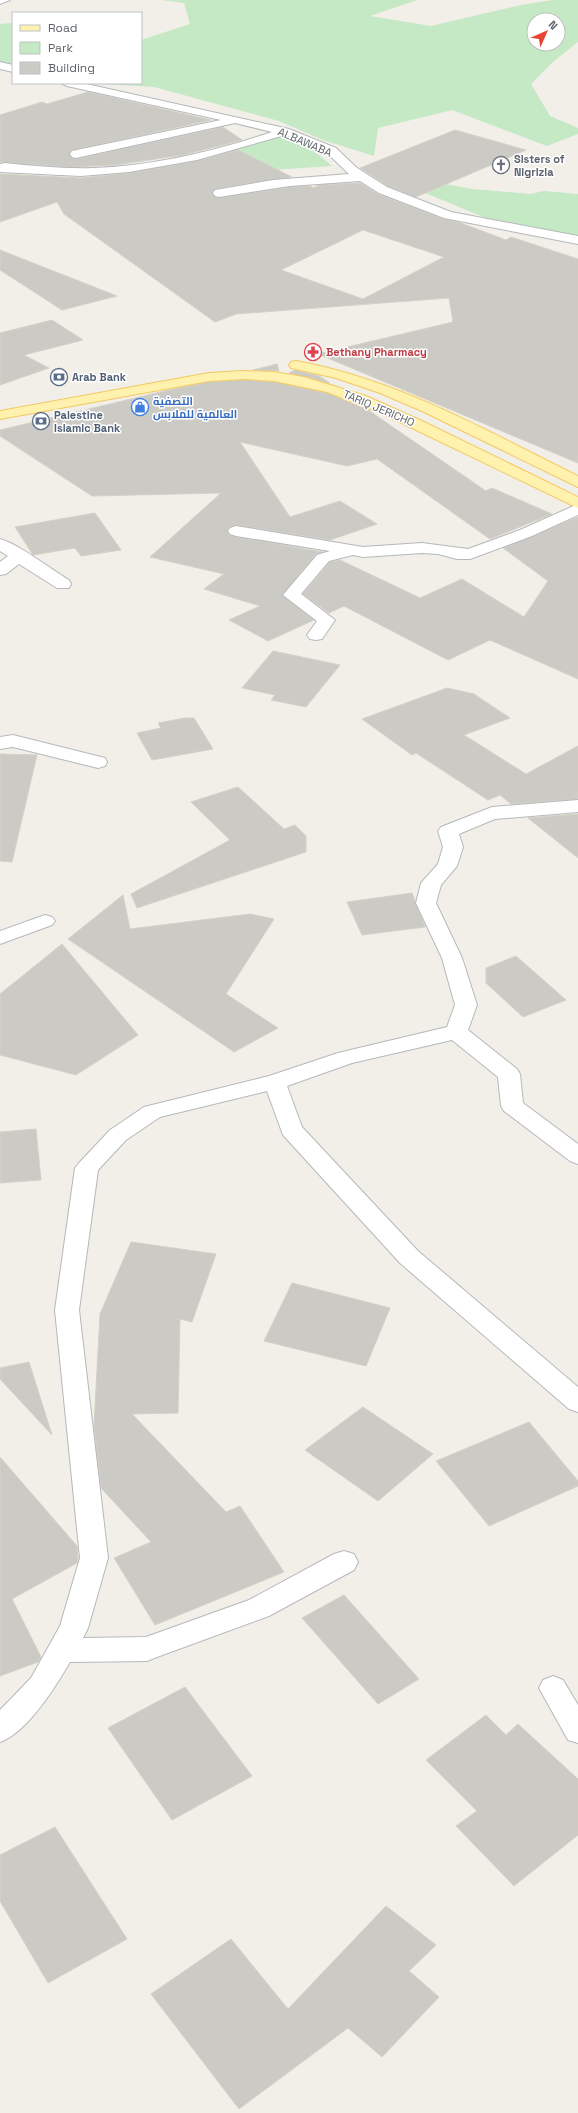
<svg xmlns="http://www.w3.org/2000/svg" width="578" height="2113" viewBox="0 0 578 2113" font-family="'Space Grotesk',Cairo,sans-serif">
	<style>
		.green { fill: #c5e8c5; fill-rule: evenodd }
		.building { fill: #cccac5; stroke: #d6d1c6; fill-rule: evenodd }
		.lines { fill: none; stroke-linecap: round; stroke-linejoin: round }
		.minor-casing { stroke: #b5b8bc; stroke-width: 2 }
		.major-casing { stroke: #f2c960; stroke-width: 2 }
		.minor { fill: #fff; fill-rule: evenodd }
		.major { fill: #fff2af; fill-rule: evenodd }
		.labels { text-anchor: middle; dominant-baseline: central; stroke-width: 3; stroke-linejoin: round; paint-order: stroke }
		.far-street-label { font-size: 11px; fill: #5f6368; stroke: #fff }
		.far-worship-label { font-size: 11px; font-weight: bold; fill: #5b616d; stroke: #fff; text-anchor: start }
		.far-health-label { font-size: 11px; font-weight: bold; fill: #be3a42; stroke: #fff; text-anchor: start }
		.far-service-label { font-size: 11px; font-weight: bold; fill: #4e5e75; stroke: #fff; text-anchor: start }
		.far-shop-label { font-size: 11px; font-weight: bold; fill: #366cbe; stroke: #fff; text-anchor: start }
	</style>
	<rect width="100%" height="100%" fill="#f1efe8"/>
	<g class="green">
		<path d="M 162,0 L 417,0 L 370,16 L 431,26 L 521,5 L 553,0 L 578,0 L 578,42 L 555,60 L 531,84 L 550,116 L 578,128 L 578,134 L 547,146 L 452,110 L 378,128 L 374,156 L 323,140 L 279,121 L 154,87 L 87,83 L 141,83 L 141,40 L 190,24 L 184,3 ZM 534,20 L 558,20 L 558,44 L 534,44 Z"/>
		<path d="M 13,23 L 13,66 L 0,62 L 0,24 Z"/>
		<path d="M 275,136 L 310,148 L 332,166 L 272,170 L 246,166 L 220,153 Z"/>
		<path d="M 370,170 L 472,189 L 530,194 L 544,191 L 578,194 L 578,236 L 488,219 Z"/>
	</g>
	<g class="building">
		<path d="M 88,92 L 211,120 L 72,150 L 69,153 L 72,158 L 76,159 L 223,127 L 242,140 L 183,155 L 115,165 L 71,167 L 0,162 L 0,115 L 42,102 L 47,104 Z"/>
		<path d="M 455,130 L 526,150 L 416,197 L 388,186 L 360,168 Z"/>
		<path d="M 238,150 L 292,177 L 215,189 L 212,192 L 215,197 L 219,198 L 290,187 L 310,186 L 313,188 L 319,185 L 360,183 L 378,194 L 443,219 L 458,222 L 506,240 L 511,237 L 578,259 L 578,463 L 318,354 L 453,322 L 449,298 L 236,314 L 215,322 L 64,214 L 57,202 L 0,222 L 0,174 L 81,178 L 129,173 L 197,161 ZM 363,230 L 444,257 L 363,299 L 281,270 Z"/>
		<path d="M 0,250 L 117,296 L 62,310 L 0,270 Z"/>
		<path d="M 52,320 L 83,340 L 24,355 L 49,368 L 0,385 L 0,333 Z"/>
		<path d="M 277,364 L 279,371 L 253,370 Z"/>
		<path d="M 295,370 L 319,376 L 330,383 L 289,373 Z"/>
		<path d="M 243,380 L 274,382 L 327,393 L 368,410 L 486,491 L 492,488 L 552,514 L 490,539 L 377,459 L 347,466 L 240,442 L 290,517 L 340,501 L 377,524 L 330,540 L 236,525 L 229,527 L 227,530 L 229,535 L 236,537 L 323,552 L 316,554 L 282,595 L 314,620 L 268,641 L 229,620 L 260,606 L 204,589 L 224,574 L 150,557 L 221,493 L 92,496 L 0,436 L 0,430 L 169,390 L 209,382 Z"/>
		<path d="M 95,513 L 121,550 L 81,556 L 75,548 L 33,555 L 15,527 Z"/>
		<path d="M 578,517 L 578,679 L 490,640 L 448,660 L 344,606 L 329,613 L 303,594 L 330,562 L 340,560 L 420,598 L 462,579 L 524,617 L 548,581 L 503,548 Z"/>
		<path d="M 273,651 L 340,665 L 306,707 L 271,700 L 275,695 L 242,688 Z"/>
		<path d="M 447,688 L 474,694 L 510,718 L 464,735 L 526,774 L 578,746 L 578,799 L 511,804 L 500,795 L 488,800 L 416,753 L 412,755 L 362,719 Z"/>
		<path d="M 185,718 L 194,718 L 213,749 L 152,760 L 137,733 L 161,728 L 158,723 Z"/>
		<path d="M 0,754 L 37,755 L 12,862 L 0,861 Z"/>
		<path d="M 238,787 L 284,829 L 295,825 L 306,836 L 306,852 L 137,908 L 131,894 L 230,840 L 191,802 Z"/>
		<path d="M 578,814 L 578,858 L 528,818 Z"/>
		<path d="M 412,893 L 425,927 L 362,935 L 347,902 Z"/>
		<path d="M 123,895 L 130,929 L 250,914 L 274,919 L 226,994 L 278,1028 L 234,1052 L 68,939 Z"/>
		<path d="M 62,944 L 138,1035 L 76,1075 L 0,1055 L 0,994 Z"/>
		<path d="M 516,956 L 566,1000 L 523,1017 L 486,983 L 486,968 Z"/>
		<path d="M 36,1129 L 41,1180 L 0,1183 L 0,1132 Z"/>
		<path d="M 131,1242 L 216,1254 L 192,1322 L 180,1319 L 178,1413 L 132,1414 L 226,1512 L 240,1506 L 284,1572 L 155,1625 L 114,1558 L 151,1542 L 101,1488 L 94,1426 L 100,1314 Z"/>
		<path d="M 292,1283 L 390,1308 L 366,1366 L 264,1341 Z"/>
		<path d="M 29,1362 L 52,1435 L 0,1379 L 0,1368 Z"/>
		<path d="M 363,1407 L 433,1454 L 378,1501 L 305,1450 Z"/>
		<path d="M 529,1422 L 578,1481 L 578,1486 L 489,1526 L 436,1461 Z"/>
		<path d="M 0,1457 L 77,1546 L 78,1558 L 77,1563 L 12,1599 L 41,1657 L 38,1662 L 0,1676 Z"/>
		<path d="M 344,1595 L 419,1679 L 378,1704 L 302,1618 Z"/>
		<path d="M 185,1687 L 252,1776 L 172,1820 L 108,1728 Z"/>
		<path d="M 486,1715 L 506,1735 L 518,1724 L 578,1779 L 578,1835 L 514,1886 L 456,1826 L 477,1811 L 426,1760 Z"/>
		<path d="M 55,1827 L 127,1939 L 48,1983 L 0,1901 L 0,1855 Z"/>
		<path d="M 386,1906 L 436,1945 L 409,1971 L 439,1997 L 382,2057 L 348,2028 L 239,2109 L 151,1994 L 231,1939 L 288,2009 Z"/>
	</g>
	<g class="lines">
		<g class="minor-casing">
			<g id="minor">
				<path d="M 0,0 L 10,0 L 0,4 Z"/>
				<path d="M 0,62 L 13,65 L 13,72 L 0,69 Z"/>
				<path d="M 61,83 L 82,83 L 289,129 L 336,148 L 357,168 L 387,187 L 451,212 L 578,236 L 578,244 L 444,218 L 379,193 L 360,181 L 290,186 L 219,197 L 215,196 L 213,193 L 215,190 L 273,180 L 349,174 L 328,154 L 285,135 L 197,160 L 129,172 L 81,176 L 0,172 L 0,164 L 5,163 C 34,166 64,169 93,168 C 153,166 215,151 272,132 L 235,123 L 76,158 L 72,157 L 70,154 L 72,151 L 221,120 L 67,86 Z"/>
				<path d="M 578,504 L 578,515 L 532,536 L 470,559 L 457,559 L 438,554 L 422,553 L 363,557 L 353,555 L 329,561 L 301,594 L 335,620 L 322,639 L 316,640 L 310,639 L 307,635 L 317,621 L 283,595 L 317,555 L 330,551 L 236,536 L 230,534 L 228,531 L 230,528 L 236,526 L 363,547 L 422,543 L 468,549 L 520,530 Z"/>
				<path d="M 0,539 C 17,543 52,570 69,580 L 71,584 L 69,588 L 57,588 L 19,564 L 6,574 L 0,575 L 0,562 L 8,556 L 0,551 Z"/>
				<path d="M 13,735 L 105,758 L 107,762 L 105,766 L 98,768 L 13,747 L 0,749 L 0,737 Z"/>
				<path d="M 578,800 L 578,812 L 495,819 L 459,834 L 463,847 L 457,866 L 441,885 L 436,903 L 462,958 L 477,1005 L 468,1030 L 517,1069 L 520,1074 L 523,1103 L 578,1144 L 578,1164 L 570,1161 L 504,1111 L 501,1106 L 498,1077 L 452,1040 L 352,1063 L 287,1086 L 302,1127 L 418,1251 L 578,1387 L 578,1412 L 569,1409 L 400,1263 L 283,1135 L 267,1091 L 160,1117 L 126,1140 L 98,1170 L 79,1310 L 108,1558 L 88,1628 L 83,1638 L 146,1637 L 249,1600 L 334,1554 L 344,1551 L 354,1554 L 358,1562 L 354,1570 L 269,1616 L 157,1657 L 147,1661 L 70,1662 C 56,1686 27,1733 0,1742 L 0,1710 L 31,1678 L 60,1626 L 80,1558 L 55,1310 L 75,1168 L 79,1163 L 110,1130 L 144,1107 L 269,1076 L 338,1053 L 447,1027 L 455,1005 L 442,958 L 416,903 L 421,883 L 438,864 L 443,847 L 438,831 L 441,827 L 492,807 Z"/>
				<path d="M 45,915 L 52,917 L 55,921 L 52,925 L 0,944 L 0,931 Z"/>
				<path d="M 553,1676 L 563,1680 L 578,1705 L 578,1743 L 568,1740 L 539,1688 L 543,1680 Z"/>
			</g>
		</g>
		<g class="major-casing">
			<g id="major">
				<path d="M 296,361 C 397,379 487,431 578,476 L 578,487 L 422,411 L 380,393 L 336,378 L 291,368 L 289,365 L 291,362 Z"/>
				<path d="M 243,371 L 274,372 L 304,377 L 366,396 L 422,421 L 578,497 L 578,508 L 383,414 L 327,392 L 274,381 L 243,379 L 209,381 L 0,419 L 0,411 L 209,373 Z"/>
			</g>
		</g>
		<use href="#minor" class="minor"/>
		<use href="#major" class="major"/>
	</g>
	<defs>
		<g id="church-ring" transform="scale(0.9)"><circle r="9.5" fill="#fff" stroke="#6b7280" stroke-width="1.5"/><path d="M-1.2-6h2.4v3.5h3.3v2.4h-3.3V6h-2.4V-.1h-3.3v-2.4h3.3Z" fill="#6b7280"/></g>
		<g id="pharmacy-ring" transform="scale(0.9)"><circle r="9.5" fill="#fff" stroke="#e0444e" stroke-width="1.5"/><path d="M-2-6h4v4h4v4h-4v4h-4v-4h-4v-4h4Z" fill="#e0444e"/></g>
		<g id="bank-ring" transform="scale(0.9)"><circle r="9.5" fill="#fff" stroke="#5c6f8a" stroke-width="1.5"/><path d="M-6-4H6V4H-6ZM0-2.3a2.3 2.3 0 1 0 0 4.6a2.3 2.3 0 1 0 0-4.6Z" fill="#5c6f8a"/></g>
		<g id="shop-ring" transform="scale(0.9)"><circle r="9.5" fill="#fff" stroke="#3f7fe0" stroke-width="1.5"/><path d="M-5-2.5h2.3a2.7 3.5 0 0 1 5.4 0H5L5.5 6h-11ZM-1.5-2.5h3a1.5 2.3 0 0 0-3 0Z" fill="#3f7fe0"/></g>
	</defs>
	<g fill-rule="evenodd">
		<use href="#church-ring" x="501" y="165"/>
		<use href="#pharmacy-ring" x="313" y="352"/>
		<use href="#bank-ring" x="59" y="377"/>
		<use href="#shop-ring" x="140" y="407"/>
		<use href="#bank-ring" x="41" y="421"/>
	</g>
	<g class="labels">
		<g class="far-street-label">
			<text transform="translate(305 142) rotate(23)">ALBAWABA</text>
			<text transform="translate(379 408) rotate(23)">TARIQ JERICHO</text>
		</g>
		<g class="far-worship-label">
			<text x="514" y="159">Sisters of<tspan x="514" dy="13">Nigrizia</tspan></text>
		</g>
		<g class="far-health-label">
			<text x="326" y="352">Bethany Pharmacy</text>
		</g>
		<g class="far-service-label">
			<text x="72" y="377">Arab Bank</text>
			<text x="54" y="415">Palestine<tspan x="54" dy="13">Islamic Bank</tspan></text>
		</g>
		<g class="far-shop-label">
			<text x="153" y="401">التصفية<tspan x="153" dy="13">العالمية للملابس</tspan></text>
		</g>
	</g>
	<rect x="12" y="12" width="130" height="72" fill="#ffffff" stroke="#bfc1c3"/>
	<rect x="20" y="25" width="20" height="6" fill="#fff2af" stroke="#bfc1c3"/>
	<text x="48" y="32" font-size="12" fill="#5f6368">Road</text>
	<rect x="20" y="42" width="20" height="12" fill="#c5e8c5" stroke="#bfc1c3"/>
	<text x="48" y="52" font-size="12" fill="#5f6368">Park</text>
	<rect x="20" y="62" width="20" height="12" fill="#cccac5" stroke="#bfc1c3"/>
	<text x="48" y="72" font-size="12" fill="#5f6368">Building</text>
	<g transform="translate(546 32) rotate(45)"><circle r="19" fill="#ffffff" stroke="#bfc1c3"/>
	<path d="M0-3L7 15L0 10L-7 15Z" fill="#ea4335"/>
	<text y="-6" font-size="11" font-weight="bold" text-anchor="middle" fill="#5f6368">N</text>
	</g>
</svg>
